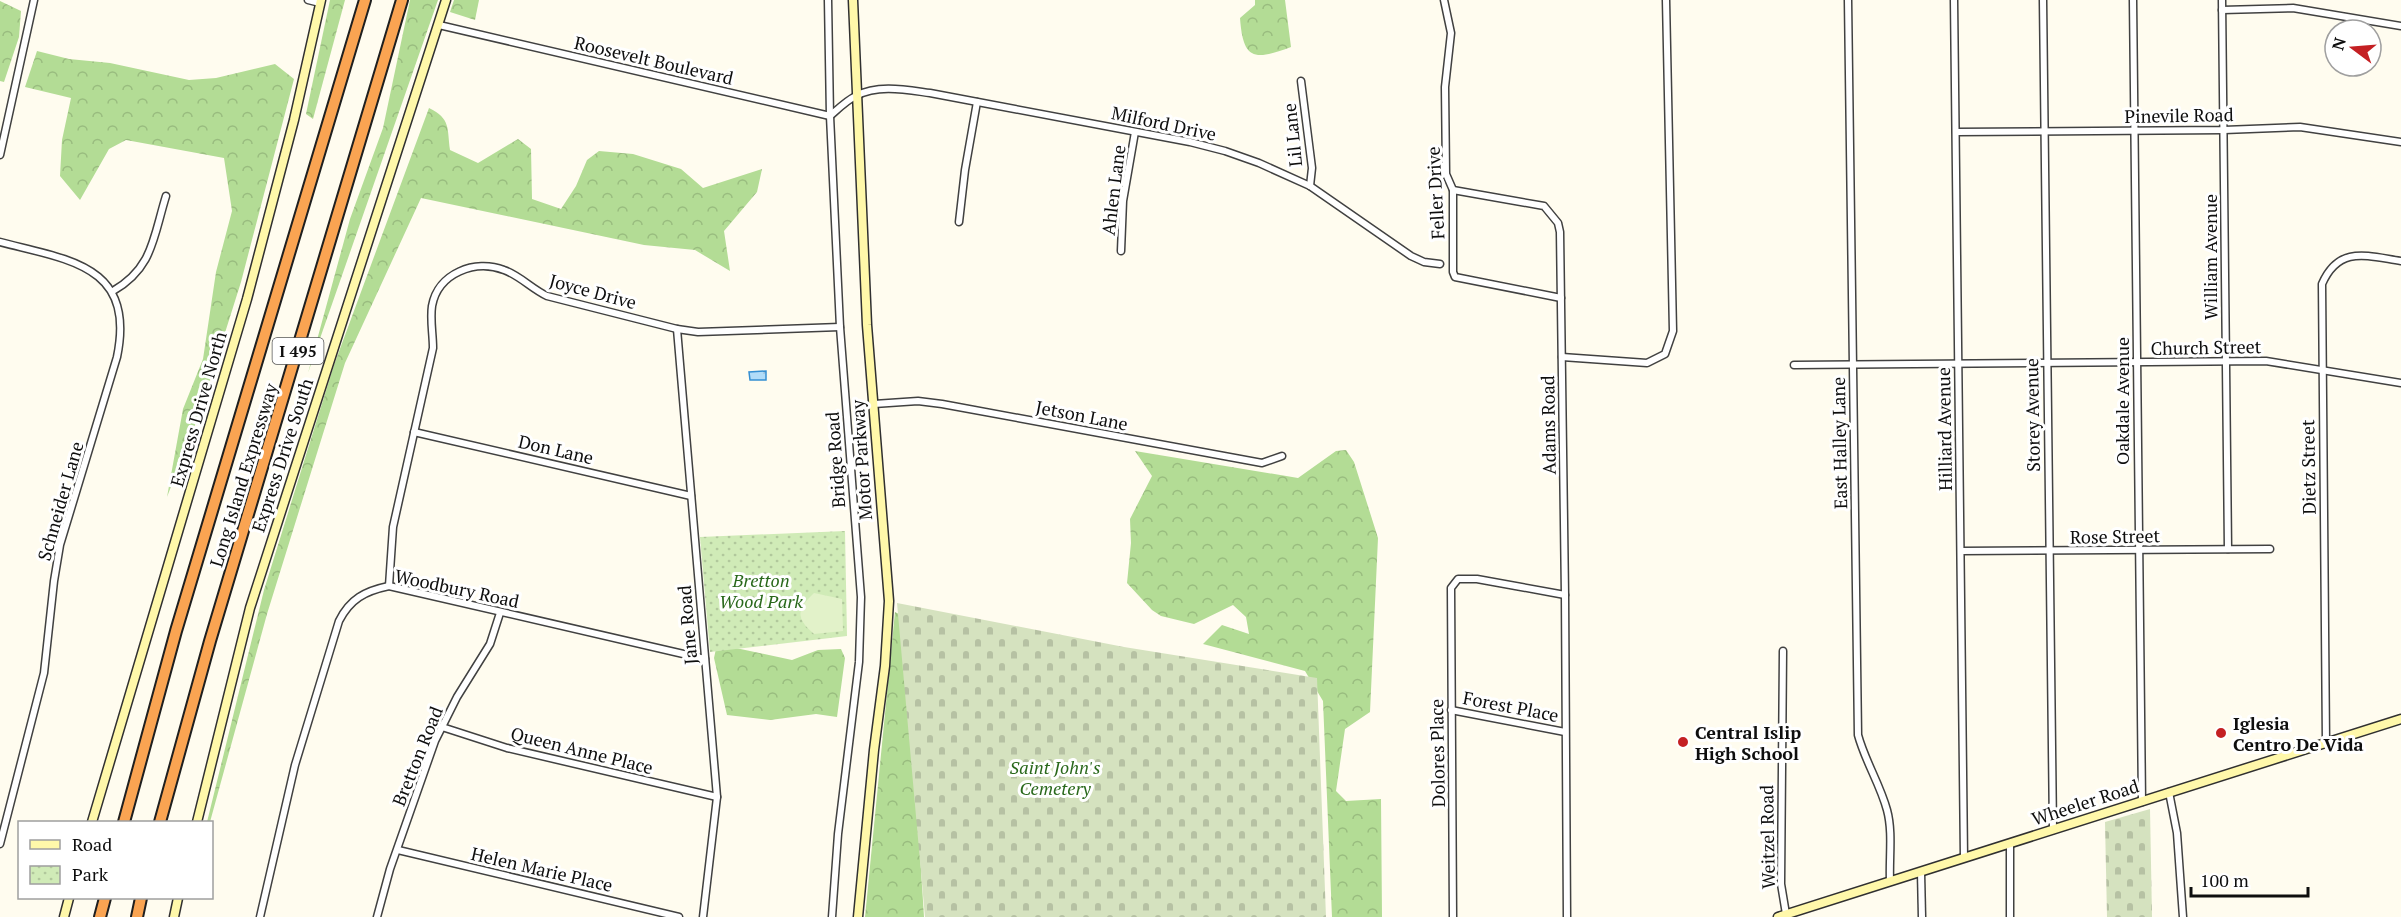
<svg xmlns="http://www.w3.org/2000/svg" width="2401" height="917" viewBox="0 0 2401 917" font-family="'PT Serif',serif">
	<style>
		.forest { fill: url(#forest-crowns) }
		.cemetery { fill: url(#cemetery-stones) }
		.park { fill: url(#park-dots) }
		.pitch { fill: #e2f2c9 }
		.water { fill: url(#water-ripples); stroke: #358fd2; stroke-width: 1.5 }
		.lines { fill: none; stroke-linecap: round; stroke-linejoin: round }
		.street-casing { stroke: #414141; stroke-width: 9 }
		.secondary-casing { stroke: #303030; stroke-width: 11 }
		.highway-casing { stroke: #1f1f1f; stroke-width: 14 }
		.street { stroke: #fff; stroke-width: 6 }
		.secondary { stroke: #fff8aa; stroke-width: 8 }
		.highway { stroke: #faa452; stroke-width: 10 }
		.poi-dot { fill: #c42023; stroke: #fff; stroke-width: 2 }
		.labels { text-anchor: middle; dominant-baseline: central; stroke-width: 6; stroke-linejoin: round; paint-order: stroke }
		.shield { fill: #fff; stroke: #565656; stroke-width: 1.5 }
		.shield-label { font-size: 16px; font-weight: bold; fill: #0e0e0e }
		.street-label { font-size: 18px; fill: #0e0e0e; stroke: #fff }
		.park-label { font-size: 18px; font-style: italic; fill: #29681b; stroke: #fff }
		.poi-label { font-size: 18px; font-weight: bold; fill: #0e0e0e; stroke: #fff; text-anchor: start }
	</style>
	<defs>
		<pattern id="forest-crowns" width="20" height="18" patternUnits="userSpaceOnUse" patternTransform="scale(1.5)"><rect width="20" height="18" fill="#b3dc95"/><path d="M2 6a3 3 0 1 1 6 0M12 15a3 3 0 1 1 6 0" fill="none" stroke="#99bc7f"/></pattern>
		<pattern id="cemetery-stones" width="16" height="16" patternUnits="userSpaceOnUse" patternTransform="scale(1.5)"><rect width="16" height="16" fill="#d5e2bf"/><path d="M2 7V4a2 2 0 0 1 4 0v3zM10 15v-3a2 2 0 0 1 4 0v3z" fill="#b6c1a3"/></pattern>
		<pattern id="park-dots" width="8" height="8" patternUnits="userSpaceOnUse" patternTransform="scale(1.5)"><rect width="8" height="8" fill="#d0ebb7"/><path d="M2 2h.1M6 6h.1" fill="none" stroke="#b1c89c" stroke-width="1.8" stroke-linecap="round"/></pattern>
		<pattern id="water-ripples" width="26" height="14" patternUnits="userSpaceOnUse" patternTransform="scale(1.5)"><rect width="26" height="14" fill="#b1dcf8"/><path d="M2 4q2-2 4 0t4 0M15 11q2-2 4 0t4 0" fill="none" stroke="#97bcd3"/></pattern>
	</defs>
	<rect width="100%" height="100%" fill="#fffcef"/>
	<g class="forest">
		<path d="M 330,0 L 345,0 L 313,119 L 306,114 Z"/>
		<path d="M 410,0 L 438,0 L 308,373 L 350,219 L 383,128 Z"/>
		<path d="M 454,0 L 479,0 L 475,20 L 450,12 Z"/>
		<path d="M 1255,0 L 1285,0 L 1291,47 C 1254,61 1243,60 1240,18 L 1255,5 Z"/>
		<path d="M 0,1 L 21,11 L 19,37 L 4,82 L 0,81 Z"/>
		<path d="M 37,51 L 69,59 L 110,63 L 189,80 L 216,78 L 275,64 L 294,79 L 241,282 L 200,412 L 167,497 L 183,409 L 203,359 L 216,272 L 232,211 L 224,158 L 126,140 L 109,149 L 80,200 L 60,176 L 62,140 L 71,98 L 25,87 Z"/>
		<path d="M 429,108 C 451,119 447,128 450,150 L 478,163 L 518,139 L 531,149 L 532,199 L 561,209 L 576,186 L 587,160 L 599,151 L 633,154 L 681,169 L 703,188 L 762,169 L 757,192 L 724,231 L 730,271 L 695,250 L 644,245 L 421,198 L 345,363 L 267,614 L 210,822 L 207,822 L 264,590 L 334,365 Z"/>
		<path d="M 1346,450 L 1354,462 L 1378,538 L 1370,712 L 1345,729 L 1336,791 L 1346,801 L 1381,799 L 1382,917 L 1332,917 L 1323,701 L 1305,671 L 1203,644 L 1222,625 L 1249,634 L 1246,617 L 1233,605 L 1194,624 L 1161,616 L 1152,610 L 1127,583 L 1131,543 L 1130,519 L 1152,476 L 1135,451 L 1298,478 L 1336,451 Z"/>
		<path d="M 895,612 L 905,617 L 924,917 L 865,917 Z"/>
		<path d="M 717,644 L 792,660 L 818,650 L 841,649 L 845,658 L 837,717 L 816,714 L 770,720 L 727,715 L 714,658 Z"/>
	</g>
	<g class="cemetery">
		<path d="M 897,603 L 1124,647 L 1317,678 L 1326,917 L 925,917 Z"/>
		<path d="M 2150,809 L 2152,917 L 2107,917 L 2105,822 Z"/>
	</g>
	<path class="park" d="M 845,531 L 847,636 L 710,652 L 700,537 Z"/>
	<path class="pitch" d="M 814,593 L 842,599 L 843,631 L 814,634 C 795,618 797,609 814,593 Z"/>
	<path class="water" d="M 766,371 L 766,380 L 750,380 L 749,372 Z"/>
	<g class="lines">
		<g class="street-casing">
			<g id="street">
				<path d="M 308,0 L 320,3"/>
				<path d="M 828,0 L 830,116 L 840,327 L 861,597 L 859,662 L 838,834 L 832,917"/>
				<path d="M 1444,0 L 1451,33 L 1445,87 L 1446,174 L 1453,190 L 1453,272 L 1455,277 L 1561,298"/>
				<path d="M 1848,0 L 1858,735 C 1865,761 1880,784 1887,810 C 1893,832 1889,858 1890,880"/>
				<path d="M 1954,0 L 1964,858"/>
				<path d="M 2043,0 L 2053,830"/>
				<path d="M 2133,0 L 2142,802"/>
				<path d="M 2222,0 L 2228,549"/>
				<path d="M 2222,10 L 2293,8 L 2401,26"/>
				<path d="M 439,25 L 830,116 C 838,109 847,100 856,96 C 878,84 907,90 930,93 L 1190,142 L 1225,151 L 1259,163 L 1310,186 L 1411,256 L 1424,262 L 1440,264"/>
				<path d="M 1301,81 L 1312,168 L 1310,186"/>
				<path d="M 1956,132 L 2224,130 L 2300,127 L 2401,142"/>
				<path d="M 0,155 L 34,0"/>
				<path d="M 1453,190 L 1544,206 L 1558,223 L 1560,232 L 1565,595 L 1567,917"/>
				<path d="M 959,222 L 965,170 L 977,102"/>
				<path d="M 0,242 C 69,260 136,265 117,357 L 60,545 L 54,581 L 44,673 L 0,844"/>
				<path d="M 1121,251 L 1123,201 L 1135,132"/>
				<path d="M 113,291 C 153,268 153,238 166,196"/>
				<path d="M 677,329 L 717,797 L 703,917"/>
				<path d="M 1562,357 L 1647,363 L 1665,354 L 1673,331 L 1666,0"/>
				<path d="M 1794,365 L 2266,361 L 2401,383"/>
				<path d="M 874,404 L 918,401 L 942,404 L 1262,463 L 1282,456"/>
				<path d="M 414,432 L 691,496"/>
				<path d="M 1961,551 L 2270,549"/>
				<path d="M 389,586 L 393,527 L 433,348 C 433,334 430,320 432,306 C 438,273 475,259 504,270 C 519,275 532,289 547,296 L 677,329 L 698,332 L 840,327"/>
				<path d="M 1783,651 L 1781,884 L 1786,914"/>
				<path d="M 1451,710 L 1565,732"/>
				<path d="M 442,727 L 507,748 L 717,797"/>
				<path d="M 2326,743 L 2322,284 C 2339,245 2367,256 2401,261"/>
				<path d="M 2169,792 L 2177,833 L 2183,917"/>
				<path d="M 2010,844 L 2010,917"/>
				<path d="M 398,850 L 679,917"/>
				<path d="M 1921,872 L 1922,917"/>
				<path d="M 260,917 L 295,765 L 339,621 C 350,599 365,591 389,586 L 705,659"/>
				<path d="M 377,917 L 390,869 L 435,741 L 457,697 L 490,644 L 500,613"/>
				<path d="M 1453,917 L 1451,588 L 1458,579 L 1477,579 L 1565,595"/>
			</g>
		</g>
		<g class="secondary-casing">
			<g id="secondary">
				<path d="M 853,0 L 867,325 L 889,601 L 885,666 L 874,750 L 858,917"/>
				<path d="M 92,822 L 247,299 L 294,120 L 321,0"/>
				<path d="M 197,822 L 250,608 L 446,0"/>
				<path d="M 64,917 L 69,898"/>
				<path d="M 174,917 L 178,898"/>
				<path d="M 1778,917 L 2401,719"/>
			</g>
		</g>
		<g class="highway-casing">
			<g id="highway">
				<path d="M 124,822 L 176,631 L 365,0"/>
				<path d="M 160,822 L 210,641 L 402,0"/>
				<path d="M 100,917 L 105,898"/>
				<path d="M 137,917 L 141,898"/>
			</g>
		</g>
		<use href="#street" class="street"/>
		<use href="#secondary" class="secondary"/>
		<use href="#highway" class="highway"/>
	</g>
	<g class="poi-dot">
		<circle cx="2221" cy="733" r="6"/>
		<circle cx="1683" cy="742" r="6"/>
	</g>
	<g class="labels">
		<rect class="shield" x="272.5" y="338" width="51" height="26" rx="4.5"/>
		<g class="shield-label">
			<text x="298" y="351">I 495</text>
		</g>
		<g class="street-label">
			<text transform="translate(654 60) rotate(13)">Roosevelt Boulevard</text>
			<text transform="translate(2179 115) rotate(-1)">Pinevile Road</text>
			<text transform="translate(1164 123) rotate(12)">Milford Drive</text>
			<text transform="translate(1292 135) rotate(-96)">Lil Lane</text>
			<text transform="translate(1113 190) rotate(-83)">Ahlen Lane</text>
			<text transform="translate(1435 193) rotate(-93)">Feller Drive</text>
			<text transform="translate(2210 257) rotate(-90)">William Avenue</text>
			<text transform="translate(593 291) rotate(15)">Joyce Drive</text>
			<text transform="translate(2206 347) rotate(-1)">Church Street</text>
			<text transform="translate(2122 401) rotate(-90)">Oakdale Avenue</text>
			<text transform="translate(198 409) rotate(-74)">Express Drive North</text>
			<text transform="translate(1082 415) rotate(11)">Jetson Lane</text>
			<text transform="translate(2032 415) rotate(-91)">Storey Avenue</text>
			<text transform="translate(1548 425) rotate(-91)">Adams Road</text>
			<text transform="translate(1944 429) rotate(-91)">Hilliard Avenue</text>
			<text transform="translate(1839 443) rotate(-91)">East Halley Lane</text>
			<text transform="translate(556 449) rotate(13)">Don Lane</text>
			<text transform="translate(282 455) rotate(-72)">Express Drive South</text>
			<text transform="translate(835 460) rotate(-94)">Bridge Road</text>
			<text transform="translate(861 460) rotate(-94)">Motor Parkway</text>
			<text transform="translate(2308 467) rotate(-91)">Dietz Street</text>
			<text transform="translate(243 475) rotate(-73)">Long Island Expressway</text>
			<text transform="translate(60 501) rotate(-74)">Schneider Lane</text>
			<text transform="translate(2115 536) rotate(-1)">Rose Street</text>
			<text transform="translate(457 588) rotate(12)">Woodbury Road</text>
			<text transform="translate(687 625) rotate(-95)">Jane Road</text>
			<text transform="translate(1511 706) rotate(11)">Forest Place</text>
			<text transform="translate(582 750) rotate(14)">Queen Anne Place</text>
			<text transform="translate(1437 753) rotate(-91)">Dolores Place</text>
			<text transform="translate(417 756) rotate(-68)">Bretton Road</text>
			<text transform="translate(2085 802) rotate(-18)">Wheeler Road</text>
			<text transform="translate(1767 837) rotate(-91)">Weitzel Road</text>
			<text transform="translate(542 869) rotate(13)">Helen Marie Place</text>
		</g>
		<g class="park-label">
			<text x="761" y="580">Bretton<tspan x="761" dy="21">Wood Park</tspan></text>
			<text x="1055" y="767">Saint John's<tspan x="1055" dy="21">Cemetery</tspan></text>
		</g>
		<g class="poi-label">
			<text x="2233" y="723">Iglesia<tspan x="2233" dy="21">Centro De Vida</tspan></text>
			<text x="1695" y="732">Central Islip<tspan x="1695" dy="21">High School</tspan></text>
		</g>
	</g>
	<rect x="18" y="821" width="195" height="78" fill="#ffffff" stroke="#9f9f9f" stroke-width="1.5"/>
	<rect x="30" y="840" width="30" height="9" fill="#fff8aa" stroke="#9f9f9f" stroke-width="1.5"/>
	<text x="72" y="851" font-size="18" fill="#0e0e0e">Road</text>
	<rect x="30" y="866" width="30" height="18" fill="url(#park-dots)" stroke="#9f9f9f" stroke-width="1.5"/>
	<text x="72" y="881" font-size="18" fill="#0e0e0e">Park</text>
	<g transform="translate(2353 48) rotate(286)"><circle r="28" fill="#ffffff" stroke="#9f9f9f" stroke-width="1.5"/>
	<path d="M0-4.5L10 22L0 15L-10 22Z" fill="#c42023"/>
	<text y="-9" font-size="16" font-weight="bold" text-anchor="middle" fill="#0e0e0e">N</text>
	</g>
	<path d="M2191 887v9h117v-9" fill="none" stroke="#0e0e0e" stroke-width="3"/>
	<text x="2200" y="887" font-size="18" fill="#0e0e0e" stroke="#ffffff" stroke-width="4.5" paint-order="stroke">100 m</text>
</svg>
